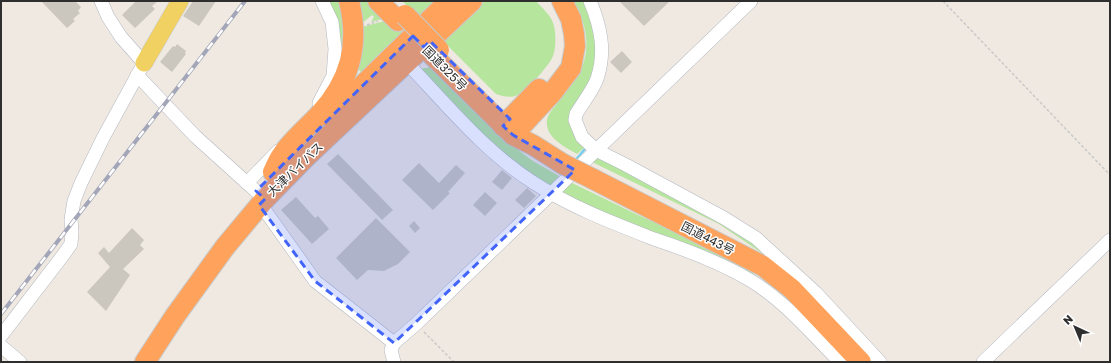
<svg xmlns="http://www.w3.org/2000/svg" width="1111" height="363" viewBox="0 0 1111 363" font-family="'Golos Text','Noto Sans JP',sans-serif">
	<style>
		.green { fill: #b6e59e }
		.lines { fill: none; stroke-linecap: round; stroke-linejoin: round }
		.stream { stroke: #75cff0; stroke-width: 2.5 }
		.building { fill: #cbc7bf }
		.minor-casing { stroke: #b4b7c1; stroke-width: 14 }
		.major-casing { stroke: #c9c9c9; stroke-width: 18 }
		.highway-casing { stroke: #c9c9c9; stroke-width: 22 }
		.path { stroke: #c9c9c9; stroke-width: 1.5; stroke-dasharray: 3 2; stroke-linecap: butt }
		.minor { stroke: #fff; stroke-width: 13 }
		.major { stroke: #f2d163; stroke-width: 17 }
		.highway { stroke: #ffa35c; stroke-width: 20 }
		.rail-casing { stroke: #a3a6b8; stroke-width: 4 }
		.rail { stroke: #fff; stroke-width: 2.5; stroke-dasharray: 8; stroke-linecap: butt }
		.highway-bridge-casing { stroke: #c9c9c9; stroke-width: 22; stroke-linecap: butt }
		.highway-bridge { stroke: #ffa35c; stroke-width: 20 }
		.marked { fill: #4264fb; fill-opacity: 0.2; stroke: #4264fb; stroke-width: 3; stroke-dasharray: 8 5; stroke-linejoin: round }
		.labels { text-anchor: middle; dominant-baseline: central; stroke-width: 3; stroke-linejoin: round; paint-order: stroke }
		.street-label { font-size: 12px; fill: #2e2e2e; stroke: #fff }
	</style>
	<rect width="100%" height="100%" fill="#efe9e1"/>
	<g class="green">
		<path d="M 326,1 L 344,1 L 344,62 L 338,45 L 342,48 L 343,45 L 337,39 Z"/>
		<path d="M 352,1 L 373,1 L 390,17 L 371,22 L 374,17 L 372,15 L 360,25 L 362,27 L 392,19 L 404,30 L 361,72 L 353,64 Z"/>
		<path d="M 402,1 L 436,1 L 419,17 Z"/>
		<path d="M 485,1 L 536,1 C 542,8 552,16 554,26 C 556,34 556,49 553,56 C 549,66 525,93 515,96 C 509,98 502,96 496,94 L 443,41 Z"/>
		<path d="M 573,1 L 587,1 L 592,10 L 598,63 L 577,106 L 587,150 L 585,147 L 577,154 C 567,148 548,139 547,125 C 545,116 554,108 559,101 C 566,92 574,82 580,71 C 592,49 586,21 573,1 Z"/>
		<path d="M 431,67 L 517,149 L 533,161 L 559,176 L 548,188 L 503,156 L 420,69 Z"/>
		<path d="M 596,155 L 739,230 L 775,262 L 719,224 L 590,161 Z"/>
		<path d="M 568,181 L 638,215 L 711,247 L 748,269 L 764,283 L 848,362 L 843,362 L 783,302 L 561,195 Z"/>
	</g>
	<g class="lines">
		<path class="stream" d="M 574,162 L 584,150"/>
	</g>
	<g class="building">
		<path d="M 41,1 L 75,1 L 81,7 L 78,11 L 80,13 L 73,19 L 75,21 L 67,28 Z"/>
		<path d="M 136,1 L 158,1 L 152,6 L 155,9 L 135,28 L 122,15 Z"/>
		<path d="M 193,1 L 216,1 L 199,26 L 183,16 Z"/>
		<path d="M 619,1 L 670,1 L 644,26 Z"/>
		<path d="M 177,44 L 186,51 L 185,53 L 186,54 L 172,72 L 160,62 L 173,46 L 175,47 Z"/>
		<path d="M 622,51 L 632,62 L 621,73 L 610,62 Z"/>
		<path d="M 338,154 L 393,210 L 382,220 L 327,164 Z"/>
		<path d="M 419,163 L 439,183 L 456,165 L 465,173 L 448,192 L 450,193 L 433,210 L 402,180 Z"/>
		<path d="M 502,170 L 512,178 L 502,190 L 492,182 Z"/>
		<path d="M 527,188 L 536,196 L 524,208 L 515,200 Z"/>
		<path d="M 485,192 L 497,203 L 485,216 L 473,205 Z"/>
		<path d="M 296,197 L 315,218 L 318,216 L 329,229 L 312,244 L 281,210 Z"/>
		<path d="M 376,218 L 410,252 L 398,264 L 384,271 L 368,270 L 357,280 L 336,258 Z"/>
		<path d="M 414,221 L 420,228 L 415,233 L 409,226 Z"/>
		<path d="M 132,228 L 144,240 L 140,245 L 144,249 L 123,269 L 130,275 L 106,311 L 87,292 L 110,267 L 98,253 L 104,247 L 109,253 Z"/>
	</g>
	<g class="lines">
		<g class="minor-casing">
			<g id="minor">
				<path d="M 590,1 C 601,27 606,52 597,79 C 593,90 582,104 576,114 L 575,120 L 582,137 L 596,150 L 626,165 L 724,218 L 756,238 L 816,293 L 880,362"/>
				<path d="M 407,63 C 447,105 485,152 534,183 C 571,207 613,223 654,239 C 687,250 719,262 748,279 C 784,300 811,333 840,362"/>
				<path d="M 137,75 L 195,136 L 247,183"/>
				<path d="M 319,103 L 333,76 L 335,49 L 332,22 L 322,1"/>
				<path d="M 265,199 L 247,183 L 278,151"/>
				<path d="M 259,205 L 266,212 L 315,281 L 394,343 L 416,324 L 751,1"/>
				<path d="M 1,336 L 64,254 L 71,244 L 72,232 L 71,219 L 74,201 L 81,183 L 103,138 L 144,63 L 121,37 L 108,17 L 101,1"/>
				<path d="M 1,346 L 20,362"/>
				<path d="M 394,362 L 391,350 L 394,343"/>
				<path d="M 983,362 L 1110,240"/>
			</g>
		</g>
		<g class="major-casing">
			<path id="major" d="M 144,63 L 180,1"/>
		</g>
		<g class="highway-casing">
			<g id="highway">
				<path d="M 378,1 L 398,21"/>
				<path d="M 432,55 L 513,135 L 533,145 L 563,164"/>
				<path d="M 330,117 L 449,1"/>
				<path d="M 503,126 L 539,89"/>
				<path d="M 513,135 L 552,93 L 571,68 L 575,46 L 574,34 L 571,19 L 562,1"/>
				<path d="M 273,172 C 276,166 278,160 282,155 C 289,143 309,126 319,115 C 350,81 360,45 349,1"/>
				<path d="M 593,179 L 763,266 L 792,289 L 861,362"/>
				<path d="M 145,362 L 175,316 L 225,247 L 265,199 L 306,157 L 472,1"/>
			</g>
		</g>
		<g class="path">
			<path d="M 943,1 L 1110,175"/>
			<path d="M 367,25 L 378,21"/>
			<path d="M 424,332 L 454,362"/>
		</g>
		<use href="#minor" class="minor"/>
		<use href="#major" class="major"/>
		<use href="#highway" class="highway"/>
		<g class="rail-casing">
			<path id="rail" d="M 1,314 L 245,1"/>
		</g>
		<use href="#rail" class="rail"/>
		<g class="highway-bridge-casing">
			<g id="highway-bridge">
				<path d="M 405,15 L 439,50"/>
				<path d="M 563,164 L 593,179"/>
			</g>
		</g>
		<use href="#highway-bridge" class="highway-bridge"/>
	</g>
	<path class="marked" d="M 413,36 L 424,47 L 430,41 L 510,119 L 503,126 L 513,135 L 575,170 L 394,343 L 315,281 L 259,205 L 265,199 L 256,191 Z"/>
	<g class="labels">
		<g class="street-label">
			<text transform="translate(445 68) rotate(45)">国道325号</text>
			<text transform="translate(295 169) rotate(-44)">大津バイパス</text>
			<text transform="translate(708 238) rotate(27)">国道443号</text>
		</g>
	</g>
	<rect width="1111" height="363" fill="none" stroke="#2e2e2e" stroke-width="4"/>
	<g transform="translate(1075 327) rotate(316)" stroke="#ffffff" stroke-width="3" paint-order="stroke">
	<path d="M0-3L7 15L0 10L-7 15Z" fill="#2e2e2e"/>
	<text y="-6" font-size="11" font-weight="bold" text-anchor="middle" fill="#2e2e2e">N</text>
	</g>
</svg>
